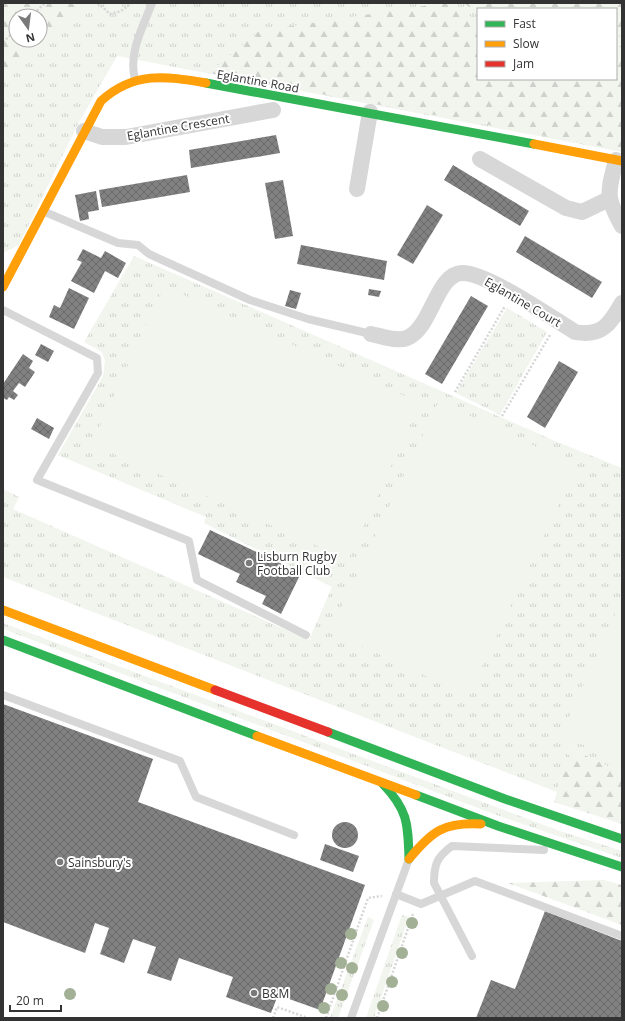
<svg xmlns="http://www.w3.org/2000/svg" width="625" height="1021" viewBox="0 0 625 1021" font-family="'Open Sans',sans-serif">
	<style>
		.grass { fill: url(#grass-tufts); fill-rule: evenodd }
		.forest { fill: url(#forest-firs); fill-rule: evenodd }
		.garden { fill: #f1f5ed }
		.building { fill: url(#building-cross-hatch) }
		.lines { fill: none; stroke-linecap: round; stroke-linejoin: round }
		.path { stroke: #d6d6d6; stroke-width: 2.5; stroke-dasharray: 2 2; stroke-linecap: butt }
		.lane { stroke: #d7d7d7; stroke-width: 8 }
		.street { stroke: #d7d7d7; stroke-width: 16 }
		.fast { stroke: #30b455; stroke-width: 9 }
		.slow { stroke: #ff9f0a; stroke-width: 9 }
		.jam { stroke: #e5322d; stroke-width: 9 }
		.tree { fill: #a2b095 }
		.poi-dot { fill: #7a7a7a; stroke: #fff; stroke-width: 1.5 }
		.labels { text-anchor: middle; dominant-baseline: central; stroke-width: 4; stroke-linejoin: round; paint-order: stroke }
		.street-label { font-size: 12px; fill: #333; stroke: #fff }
		.poi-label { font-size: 12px; fill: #333; stroke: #fff; text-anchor: start }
	</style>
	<defs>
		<pattern id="grass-tufts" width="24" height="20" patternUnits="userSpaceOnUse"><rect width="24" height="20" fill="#f1f5ed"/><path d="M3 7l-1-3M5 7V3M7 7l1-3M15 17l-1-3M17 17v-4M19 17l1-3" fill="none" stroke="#cfd2cc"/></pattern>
		<pattern id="forest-firs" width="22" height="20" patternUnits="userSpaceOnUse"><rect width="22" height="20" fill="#f1f5ed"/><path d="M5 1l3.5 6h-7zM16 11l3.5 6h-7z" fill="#cfd2cc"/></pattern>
		<pattern id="building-cross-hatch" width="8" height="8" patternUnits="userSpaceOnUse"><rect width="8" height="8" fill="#818181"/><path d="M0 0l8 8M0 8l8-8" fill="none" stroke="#6a6a6a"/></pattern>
	</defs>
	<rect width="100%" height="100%" fill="#fff"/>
	<g class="grass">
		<path d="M 3,3 L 622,3 L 622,152 L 117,56 L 78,124 L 19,245 L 3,253 ZM 478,9 L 616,9 L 616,79 L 478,79 ZM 16,16 L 40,16 L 40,40 L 16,40 Z"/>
		<path d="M 134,256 L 555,441 L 622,468 L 622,773 L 570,748 L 557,792 L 3,577 L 3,489 L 19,497 L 13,509 L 309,640 L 332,587 L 204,523 L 206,517 L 58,455 L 103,376 L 105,361 L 102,352 L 84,342 Z"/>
		<path d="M 507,308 L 547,332 L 500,415 L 456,393 Z"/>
		<path d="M 3,623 L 560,831 L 622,851 L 622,858 L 502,817 L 3,629 Z"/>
		<path d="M 402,915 L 409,917 L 374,1018 L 366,1018 Z"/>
		<path d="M 368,917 L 374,920 L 338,1018 L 330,1018 Z"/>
	</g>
	<g class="forest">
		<path d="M 3,3 L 91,3 L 3,76 ZM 16,16 L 40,16 L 40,40 L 16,40 Z"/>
		<path d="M 443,3 L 452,3 L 478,22 L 478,79 L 616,79 L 616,49 L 622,45 L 622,150 L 209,73 L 259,31 Z"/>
		<path d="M 464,3 L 622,3 L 622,33 L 616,39 L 616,9 L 478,9 L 478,14 Z"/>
		<path d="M 570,748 L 622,773 L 622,824 L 554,802 Z"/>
		<path d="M 604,880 L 622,885 L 622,925 L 508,883 Z"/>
	</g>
	<g class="garden">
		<path d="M 164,286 L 420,403 L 348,560 L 92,444 Z"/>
		<path d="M 439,401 L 577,466 L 468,696 L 330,631 Z"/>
		<path d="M 622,599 L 622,762 L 561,735 Z"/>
	</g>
	<g class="building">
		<path d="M 276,135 L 280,153 L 191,168 L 189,150 Z"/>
		<path d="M 453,165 L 529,211 L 520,226 L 444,180 Z"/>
		<path d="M 187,175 L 190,192 L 102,207 L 99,190 Z"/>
		<path d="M 283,180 L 293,236 L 275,239 L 265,183 Z"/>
		<path d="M 96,191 L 99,210 L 88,212 L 89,219 L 80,221 L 75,195 Z"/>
		<path d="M 427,205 L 443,215 L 413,264 L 397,255 Z"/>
		<path d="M 525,236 L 602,282 L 592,298 L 516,252 Z"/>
		<path d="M 301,245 L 387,261 L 384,280 L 297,264 Z"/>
		<path d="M 83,249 L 101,258 L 105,251 L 126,263 L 118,278 L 105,271 L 94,293 L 71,281 L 82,262 L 77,260 Z"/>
		<path d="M 69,288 L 89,298 L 74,329 L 49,317 L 54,305 L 60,308 Z"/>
		<path d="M 369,289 L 381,291 L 379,297 L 368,295 Z"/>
		<path d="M 290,290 L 301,293 L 296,309 L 285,306 Z"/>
		<path d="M 471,296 L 488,306 L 442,384 L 425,374 Z"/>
		<path d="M 41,344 L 54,351 L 48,362 L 35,355 Z"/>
		<path d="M 23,354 L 33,361 L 29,368 L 35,372 L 25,387 L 19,383 L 13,391 L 18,395 L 14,400 L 9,397 L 7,400 L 3,398 L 3,384 Z"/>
		<path d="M 559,361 L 578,372 L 545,428 L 527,417 Z"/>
		<path d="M 37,418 L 54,428 L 49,439 L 31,429 Z"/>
		<path d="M 210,530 L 301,573 L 281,614 L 262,604 L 266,596 L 236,582 L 240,574 L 198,554 Z"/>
		<path d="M 3,704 L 153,759 L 138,802 L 365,885 L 320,1010 L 278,995 L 271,1013 L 226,997 L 233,977 L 179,958 L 171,981 L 147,973 L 156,947 L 133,939 L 124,963 L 100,954 L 109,928 L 95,923 L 85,953 L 3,922 Z"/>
		<circle cx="345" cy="835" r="13"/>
		<path d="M 325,844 L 359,856 L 353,872 L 320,860 Z"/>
		<path d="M 545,911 L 622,941 L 622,1018 L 476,1018 L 491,980 L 515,989 Z"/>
	</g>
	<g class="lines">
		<g class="path">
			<path d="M 98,3 L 110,14 L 121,11 L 132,3"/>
			<path d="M 31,16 L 45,3"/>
			<path d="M 3,42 L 16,30"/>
			<path d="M 455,392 L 505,306"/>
			<path d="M 502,416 L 550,335"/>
			<path d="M 273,1018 L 277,1007 L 308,1018"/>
			<path d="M 326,1018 L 368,898 L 382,896"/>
			<path d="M 377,1018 L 413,914"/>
		</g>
		<g class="lane">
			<path d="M 135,79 C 128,53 143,27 152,3"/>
			<path d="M 45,212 L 118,243 L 138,245 L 149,254 L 250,300 L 308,319 L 371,334"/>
			<path d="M 3,310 L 97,358 L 98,373 L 37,480 L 189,541 L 197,580 L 306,635"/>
			<path d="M 3,695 L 180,761 L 196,797 L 294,835"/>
			<path d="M 396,894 L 421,904 L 475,881 L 622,936"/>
			<path d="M 472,956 L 434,883 C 434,864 437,857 452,846 L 544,850"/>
			<path d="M 351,1018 L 409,859"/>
		</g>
		<g class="street">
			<path d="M 84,131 L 102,137 L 126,137 L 273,110"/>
			<path d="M 480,159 L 566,208 L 582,212 L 609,199"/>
			<path d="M 616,160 C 608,192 605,196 622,226"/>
			<path d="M 357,189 L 370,112"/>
			<path d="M 371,334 C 381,336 397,342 407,338 C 432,328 436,274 462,273 C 486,272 552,318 575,332 C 602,337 610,324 622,303"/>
		</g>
		<g class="fast">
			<path d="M 206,83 L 534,144"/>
			<path d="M 3,640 L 257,736"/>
			<path d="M 328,732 L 505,799 L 622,839"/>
			<path d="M 382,783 C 408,810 408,823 409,859"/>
			<path d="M 416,795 L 498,826 L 622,867"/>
		</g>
		<g class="slow">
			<path d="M 534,144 L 622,161"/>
			<path d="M 3,287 L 101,101 C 134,71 165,76 206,83"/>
			<path d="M 3,610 L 215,690"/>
			<path d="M 257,736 L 416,795"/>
			<path d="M 409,859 C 432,831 444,822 481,824"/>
		</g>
		<path class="jam" d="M 215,690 L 328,732"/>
	</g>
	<g class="tree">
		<circle cx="412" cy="923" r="6"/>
		<circle cx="351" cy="934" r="6"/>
		<circle cx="402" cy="953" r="6"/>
		<circle cx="341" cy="963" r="6"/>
		<circle cx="352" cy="968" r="6"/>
		<circle cx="392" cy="982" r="6"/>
		<circle cx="331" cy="989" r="6"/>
		<circle cx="70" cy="994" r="6"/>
		<circle cx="342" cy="995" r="6"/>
		<circle cx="383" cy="1006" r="6"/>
		<circle cx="324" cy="1008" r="6"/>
	</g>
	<g class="poi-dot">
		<circle cx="249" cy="563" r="4"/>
		<circle cx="60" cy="862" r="4"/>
		<circle cx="254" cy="993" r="4"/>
	</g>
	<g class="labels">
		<g class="street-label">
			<text transform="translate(258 81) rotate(10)">Eglantine Road</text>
			<text transform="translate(178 127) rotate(-10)">Eglantine Crescent</text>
			<text transform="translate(523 302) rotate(30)">Eglantine Court</text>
		</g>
		<g class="poi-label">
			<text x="257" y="556">Lisburn Rugby<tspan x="257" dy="14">Football Club</tspan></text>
			<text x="68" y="862">Sainsbury's</text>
			<text x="262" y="993">B&amp;M</text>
		</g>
	</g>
	<rect width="625" height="1021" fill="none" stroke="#333333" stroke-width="8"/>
	<rect x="477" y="8" width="140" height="72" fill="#ffffff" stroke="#adadad"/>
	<rect x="485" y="21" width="20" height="6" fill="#30b455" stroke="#adadad"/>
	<text x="513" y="28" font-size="12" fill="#333333">Fast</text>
	<rect x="485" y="41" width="20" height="6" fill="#ff9f0a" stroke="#adadad"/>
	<text x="513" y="48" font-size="12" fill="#333333">Slow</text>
	<rect x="485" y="61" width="20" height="6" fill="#e5322d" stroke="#adadad"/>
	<text x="513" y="68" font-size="12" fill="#333333">Jam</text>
	<g transform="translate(28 28) rotate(166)"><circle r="19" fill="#ffffff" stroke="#adadad"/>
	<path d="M0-3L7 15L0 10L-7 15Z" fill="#7a7a7a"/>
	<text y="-6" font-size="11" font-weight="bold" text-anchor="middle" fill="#333333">N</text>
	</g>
	<path d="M10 1005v6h51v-6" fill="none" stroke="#333333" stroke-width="2"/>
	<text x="16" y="1005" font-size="12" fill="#333333" stroke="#ffffff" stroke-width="3" paint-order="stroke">20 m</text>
</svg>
